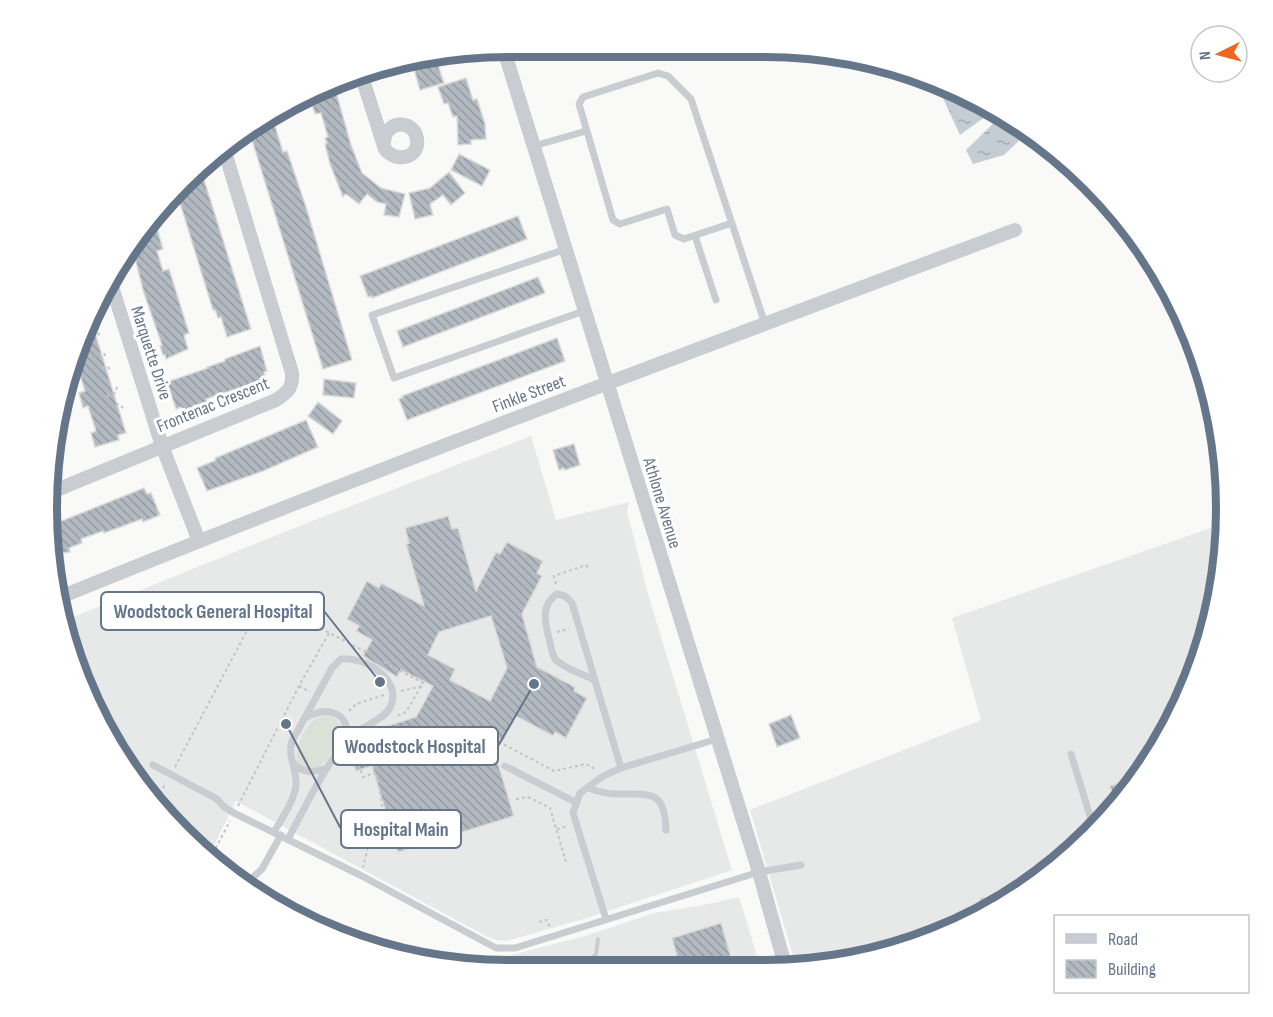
<svg xmlns="http://www.w3.org/2000/svg" width="1273" height="1017" viewBox="0 0 1273 1017" font-family="'Sofia Sans Condensed',sans-serif">
	<style>
		.built { fill: #e7e8e8 }
		.green { fill: #dae2d8 }
		.water { fill: url(#water-ripples) }
		.lines { fill: none; stroke-linecap: round; stroke-linejoin: round }
		.stream { stroke: #c4cdd4; stroke-width: 4 }
		.building { fill: url(#building-back-hatch); stroke: #dbdbd9; stroke-width: 1.5; fill-rule: evenodd }
		.path { stroke: #c2c4c7; stroke-width: 2; stroke-dasharray: 3 3; stroke-linecap: butt }
		.lane { stroke: #c9ccd0; stroke-width: 7 }
		.street { stroke: #c9ccd0; stroke-width: 14 }
		.labels { text-anchor: middle; dominant-baseline: central; stroke-width: 6; stroke-linejoin: round; paint-order: stroke }
		.street-label { font-size: 18px; fill: #66768a; stroke: #fff }
		.rim { fill: none; stroke: #66768a; stroke-width: 8 }
		.leader { fill: none; stroke: #66768a; stroke-width: 2 }
		.callout-dot { fill: #66768a; stroke: #fff; stroke-width: 2 }
		.callout { fill: #fff; stroke: #66768a; stroke-width: 2 }
		.callout-label { font-size: 20px; text-anchor: middle; font-weight: bold; fill: #66768a }
	</style>
	<defs>
		<pattern id="water-ripples" width="26" height="14" patternUnits="userSpaceOnUse" patternTransform="scale(1.5)"><rect width="26" height="14" fill="#c4cdd4"/><path d="M2 4q2-2 4 0t4 0M15 11q2-2 4 0t4 0" fill="none" stroke="#a3abb2"/></pattern>
		<pattern id="building-back-hatch" width="6" height="6" patternUnits="userSpaceOnUse" patternTransform="scale(1.5)"><rect width="6" height="6" fill="#b2b9c0"/><path d="M-1 5l2 2M0 0l6 6M5-1l2 2" fill="none" stroke="#959ba2"/></pattern>
	</defs>
	<rect width="100%" height="100%" fill="#f9f9f7"/>
	<g class="built">
		<path d="M 531,436 L 556,520 L 629,502 L 627,511 L 648,594 L 732,870 L 587,918 L 506,941 L 495,940 L 484,935 L 236,801 L 208,857 L 161,813 L 108,739 L 61,622 L 292,529 Z"/>
		<path d="M 1225,523 L 1225,539 L 1211,628 L 1179,713 L 1131,790 L 1069,856 L 995,909 L 884,955 L 797,969 L 750,810 L 981,720 L 952,618 Z"/>
		<path d="M 739,897 L 761,969 L 497,963 L 496,959 L 585,936 L 655,913 L 709,904 Z"/>
	</g>
	<path class="green" d="M 326,716 C 337,719 345,726 341,738 C 335,746 330,759 321,765 C 317,768 313,769 308,768 C 285,765 303,730 313,721 C 317,718 321,717 326,716 Z"/>
	<g class="water">
		<path d="M 935,81 L 996,109 L 960,135 Z"/>
		<path d="M 1003,114 L 1025,129 L 1024,136 L 1004,155 L 973,164 L 966,150 Z"/>
	</g>
	<g class="lines">
		<path class="stream" d="M 586,965 L 596,954 L 598,939"/>
	</g>
	<g class="building">
		<path d="M 436,56 L 437,61 L 431,63 L 432,67 L 438,65 L 444,83 L 420,90 L 414,69 L 406,71 L 403,60 Z"/>
		<path d="M 466,78 L 473,100 L 477,99 L 485,124 L 486,139 L 471,140 L 471,144 L 458,145 L 457,116 L 453,117 L 448,103 L 444,104 L 438,87 Z"/>
		<path d="M 334,85 L 351,145 L 362,173 L 381,188 L 405,194 L 399,217 L 384,215 L 386,204 L 377,202 L 367,194 L 359,204 L 346,194 L 343,197 L 330,164 L 325,144 L 327,143 L 325,138 L 328,137 L 321,113 L 315,114 L 311,101 L 317,99 L 315,93 Z"/>
		<path d="M 271,113 L 283,152 L 287,151 L 306,207 L 352,360 L 323,369 L 252,140 L 255,139 L 252,128 Z"/>
		<path d="M 459,154 L 490,170 L 482,186 L 451,170 Z"/>
		<path d="M 200,167 L 251,329 L 227,337 L 221,317 L 218,318 L 215,310 L 213,310 L 176,190 L 182,182 Z"/>
		<path d="M 449,172 L 465,193 L 451,205 L 443,195 L 430,204 L 433,215 L 415,219 L 409,193 L 430,188 Z"/>
		<path d="M 518,216 L 527,239 L 372,298 L 371,296 L 368,297 L 360,276 Z"/>
		<path d="M 154,218 L 163,249 L 157,251 L 163,271 L 169,269 L 189,333 L 184,335 L 188,349 L 166,359 L 165,354 L 163,355 L 160,346 L 162,345 L 143,290 L 132,246 Z"/>
		<path d="M 538,277 L 545,293 L 403,347 L 397,331 Z"/>
		<path d="M 91,320 L 126,433 L 118,435 L 119,440 L 95,447 L 91,433 L 96,431 L 88,406 L 83,408 L 79,393 L 85,391 L 75,359 Z"/>
		<path d="M 557,338 L 565,361 L 407,420 L 399,399 L 403,397 L 402,396 Z"/>
		<path d="M 260,346 L 267,371 L 264,372 L 266,379 L 206,399 L 207,402 L 193,406 L 194,407 L 183,411 L 181,407 L 176,409 L 167,382 L 208,368 L 207,367 L 225,361 L 225,359 Z"/>
		<path d="M 324,379 L 356,383 L 354,398 L 323,395 Z"/>
		<path d="M 318,402 L 342,421 L 333,434 L 308,416 Z"/>
		<path d="M 306,420 L 318,447 L 263,471 L 207,491 L 197,468 L 216,460 L 215,458 L 225,454 Z"/>
		<path d="M 574,444 L 580,465 L 565,470 L 564,468 L 559,470 L 553,450 Z"/>
		<path d="M 144,488 L 147,494 L 151,493 L 160,515 L 143,522 L 142,519 L 104,533 L 103,531 L 81,539 L 82,543 L 69,548 L 70,552 L 52,554 L 49,526 Z"/>
		<path d="M 448,516 L 452,529 L 458,528 L 476,591 L 496,552 L 500,554 L 507,542 L 543,561 L 537,573 L 542,576 L 522,614 L 537,667 L 575,687 L 574,691 L 587,698 L 566,738 L 555,732 L 553,736 L 516,716 L 503,741 L 489,734 L 514,816 L 398,852 L 372,766 L 356,771 L 349,751 L 369,732 L 416,717 L 433,686 L 401,670 L 397,677 L 363,656 L 372,640 L 356,631 L 359,626 L 347,619 L 367,581 L 379,588 L 381,583 L 424,606 L 406,544 L 409,543 L 405,528 ZM 491,616 L 507,668 L 490,701 L 450,680 L 455,669 L 428,655 L 439,632 Z"/>
		<path d="M 791,715 L 800,738 L 777,747 L 769,724 Z"/>
		<path d="M 1139,777 L 1131,790 L 1116,806 L 1110,786 Z"/>
		<path d="M 721,923 L 734,968 L 680,967 L 672,938 Z"/>
	</g>
	<g class="lines">
		<g class="path">
			<path d="M 90,325 L 95,323 L 93,318"/>
			<path d="M 93,334 L 98,332 L 100,338"/>
			<path d="M 100,358 L 105,357 L 104,351"/>
			<path d="M 103,368 L 108,366 L 110,371"/>
			<path d="M 107,396 L 115,393 L 118,384"/>
			<path d="M 116,405 L 119,404 L 124,409"/>
			<path d="M 48,522 L 53,525 L 55,530"/>
			<path d="M 556,584 L 554,576 L 586,565 L 589,569"/>
			<path d="M 557,632 L 569,629"/>
			<path d="M 384,662 L 423,683 L 406,712 L 397,716"/>
			<path d="M 299,686 L 310,692"/>
			<path d="M 401,691 L 422,686"/>
			<path d="M 349,711 L 356,704 L 384,695"/>
			<path d="M 488,736 L 554,771 L 586,764 L 597,770"/>
			<path d="M 352,748 L 363,777 L 377,772 L 382,803 L 381,818 L 374,824 L 363,867"/>
			<path d="M 175,767 L 262,602 L 268,601 L 366,652"/>
			<path d="M 516,799 L 528,797 L 550,808 L 566,862"/>
			<path d="M 154,804 L 166,783"/>
			<path d="M 238,806 L 299,686 L 329,633"/>
			<path d="M 557,829 L 568,826"/>
			<path d="M 210,859 L 230,821"/>
			<path d="M 539,922 L 547,920 L 550,928"/>
		</g>
		<g class="lane">
			<path d="M 534,146 L 586,131"/>
			<path d="M 732,223 L 684,239 L 675,235 L 667,209 L 620,224 L 613,220 L 579,104 L 583,97 L 658,73 L 668,76 L 691,99 L 765,324"/>
			<path d="M 695,236 L 716,300"/>
			<path d="M 566,249 L 372,315 L 394,378 L 584,311"/>
			<path d="M 594,680 C 583,674 565,669 556,660 C 552,655 551,648 550,642 C 546,626 539,605 557,594 L 565,596 L 572,603 L 621,768"/>
			<path d="M 307,717 C 328,706 348,712 348,738"/>
			<path d="M 1071,754 L 1094,829"/>
			<path d="M 294,763 C 303,775 314,772 327,768"/>
			<path d="M 153,765 L 217,799 L 223,806 L 234,813 L 360,875 L 496,948 L 515,948 L 759,872 L 801,865"/>
			<path d="M 505,766 L 575,802"/>
			<path d="M 588,788 C 597,791 605,794 615,794 C 647,795 665,787 666,830"/>
			<path d="M 274,832 C 282,818 295,800 296,784 C 297,769 287,755 292,741 L 332,668 L 341,659 C 365,656 404,680 390,708 C 383,721 358,727 347,740 C 322,770 306,806 288,839"/>
			<path d="M 245,885 L 262,869 L 281,835"/>
			<path d="M 983,901 L 991,911"/>
			<path d="M 606,919 L 573,813 L 580,793 L 603,776 L 621,768 L 717,739"/>
		</g>
		<g class="street">
			<path d="M 503,47 L 759,872 L 786,969"/>
			<path d="M 361,74 L 385,149 C 395,163 420,159 417,139 C 414,118 384,120 384,143"/>
			<path d="M 109,277 L 162,446 L 199,541"/>
			<path d="M 49,493 L 276,400 C 288,392 293,388 292,373 L 224,149"/>
			<path d="M 58,598 C 375,469 695,350 1015,230"/>
		</g>
	</g>
	<g class="labels">
		<g class="street-label">
			<text transform="translate(151 353) rotate(72)">Marquette Drive</text>
			<text transform="translate(529 394) rotate(-21)">Finkle Street</text>
			<text transform="translate(213 405) rotate(-22)">Frontenac Crescent</text>
			<text transform="translate(662 503) rotate(73)">Athlone Avenue</text>
		</g>
	</g>
	<path d="M0 0H1273V1017H0ZM508 57H765A451 451 0 0 1 1216 508V509A451 451 0 0 1 765 960H508A451 451 0 0 1 57 509V508A451 451 0 0 1 508 57Z" fill="#fff" fill-rule="evenodd"/>
	<path class="rim" d="M508 57H765A451 451 0 0 1 1216 508V509A451 451 0 0 1 765 960H508A451 451 0 0 1 57 509V508A451 451 0 0 1 508 57Z"/>
	<path class="leader" d="M380 682L324 611M534 684L498 746M286 724L341 829"/>
	<g class="callout-dot">
		<circle cx="380" cy="682" r="6"/>
		<circle cx="534" cy="684" r="6"/>
		<circle cx="286" cy="724" r="6"/>
	</g>
	<g class="callout">
		<rect x="101" y="592" width="223" height="38" rx="6"/>
		<rect x="333" y="727" width="165" height="38" rx="6"/>
		<rect x="341" y="810" width="120" height="38" rx="6"/>
	</g>
	<g class="callout-label">
		<text x="213" y="618">Woodstock General Hospital</text>
		<text x="415" y="753">Woodstock Hospital</text>
		<text x="401" y="836">Hospital Main</text>
	</g>
	<rect x="1054" y="915" width="195" height="78" fill="#ffffff" stroke="#c2c8d0" stroke-width="1.5"/>
	<rect x="1066" y="934" width="30" height="9" fill="#c9ccd0" stroke="#c2c8d0" stroke-width="1.5"/>
	<text x="1108" y="945" font-size="18" fill="#66768a">Road</text>
	<rect x="1066" y="960" width="30" height="18" fill="url(#building-back-hatch)" stroke="#c2c8d0" stroke-width="1.5"/>
	<text x="1108" y="975" font-size="18" fill="#66768a">Building</text>
	<g transform="translate(1219 54) rotate(264)"><circle r="28" fill="#ffffff" stroke="#c2c8d0" stroke-width="1.5"/>
	<path d="M0-4.5L10 22L0 15L-10 22Z" fill="#ef6621"/>
	<text y="-9" font-size="16" font-weight="bold" text-anchor="middle" fill="#66768a">N</text>
	</g>
</svg>
